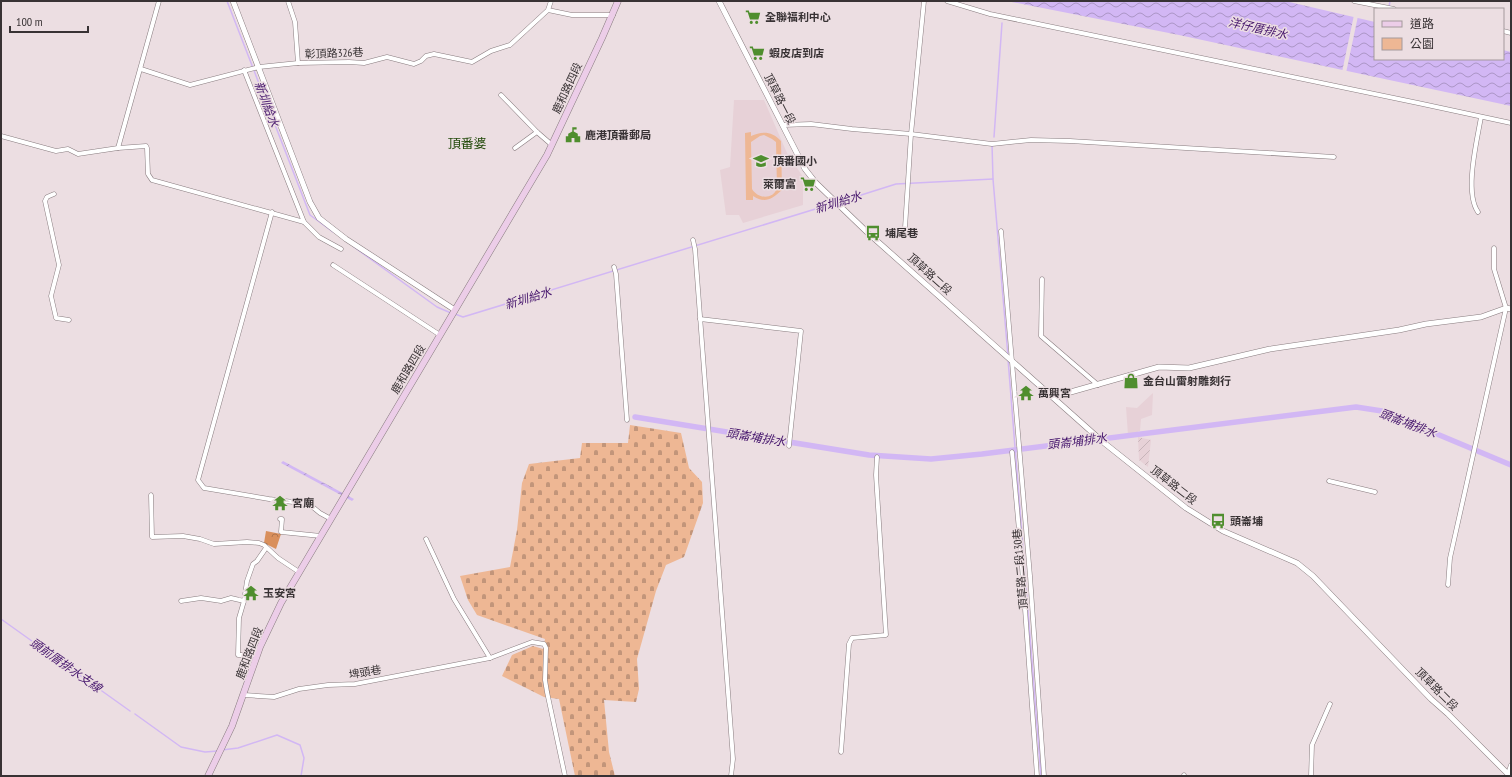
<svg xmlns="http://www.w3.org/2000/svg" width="1512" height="777" viewBox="0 0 1512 777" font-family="'PT Sans Narrow','Noto Sans TC',sans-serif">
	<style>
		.built { fill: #e7d1d7 }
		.industrial { fill: url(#industrial-furrows) }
		.forest { fill: url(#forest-crowns) }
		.cemetery { fill: url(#cemetery-stones) }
		.park { fill: #eeb794; fill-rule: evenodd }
		.water { fill: url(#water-waves) }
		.pier { fill: #ecdee2 }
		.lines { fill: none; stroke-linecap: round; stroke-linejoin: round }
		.stream { stroke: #d2b7f4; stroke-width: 1.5 }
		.canal { stroke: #d2b7f4; stroke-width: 5.5 }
		.minor-casing { stroke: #887c7f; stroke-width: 5 }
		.tertiary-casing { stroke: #887c7f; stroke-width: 6 }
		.secondary-casing { stroke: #887c7f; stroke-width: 7 }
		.minor { stroke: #fff; stroke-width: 4 }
		.tertiary { stroke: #fff; stroke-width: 5 }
		.secondary { stroke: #eccde8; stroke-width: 6 }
		.labels { text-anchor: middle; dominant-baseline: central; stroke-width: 3; stroke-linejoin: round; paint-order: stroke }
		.poi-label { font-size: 11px; font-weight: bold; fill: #383234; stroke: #ecdee2; text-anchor: start }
		.street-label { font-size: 11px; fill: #383234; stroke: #ecdee2 }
		.water-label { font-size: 12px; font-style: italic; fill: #46166d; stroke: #ecdee2 }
		.quarter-label { font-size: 13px; fill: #234a0b; stroke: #ecdee2 }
	</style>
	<defs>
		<pattern id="industrial-furrows" width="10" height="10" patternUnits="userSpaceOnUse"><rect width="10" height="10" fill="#e7d1d7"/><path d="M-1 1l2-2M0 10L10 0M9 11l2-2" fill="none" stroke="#c7b4b9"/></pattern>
		<pattern id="forest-crowns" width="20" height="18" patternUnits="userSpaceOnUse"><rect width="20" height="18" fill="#d98f5c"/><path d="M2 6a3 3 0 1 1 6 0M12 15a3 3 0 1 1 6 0" fill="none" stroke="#b1754d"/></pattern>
		<pattern id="cemetery-stones" width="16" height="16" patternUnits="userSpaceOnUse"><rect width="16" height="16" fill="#eeb794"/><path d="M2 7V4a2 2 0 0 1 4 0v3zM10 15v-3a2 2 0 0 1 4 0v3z" fill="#c2957a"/></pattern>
		<pattern id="water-waves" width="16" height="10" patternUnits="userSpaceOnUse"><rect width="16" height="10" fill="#d2b7f4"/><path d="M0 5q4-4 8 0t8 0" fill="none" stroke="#ab95c6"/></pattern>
	</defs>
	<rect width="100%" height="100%" fill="#ecdee2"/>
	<g class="built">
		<path d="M 734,100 L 764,100 L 787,153 L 803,177 L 803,205 L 743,223 L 739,215 L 726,215 L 720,170 L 730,167 Z"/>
		<path d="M 1153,393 L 1152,415 L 1141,419 L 1140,431 L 1128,435 L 1126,407 L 1137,408 Z"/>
	</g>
	<path class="industrial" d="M 1138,437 L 1151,440 L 1148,467 L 1139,460 Z"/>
	<path class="forest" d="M 266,531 L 281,534 L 276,549 L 264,543 Z"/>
	<path class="cemetery" d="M 630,425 L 681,433 L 689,468 L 702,482 L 703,503 L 684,557 L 666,565 L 656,591 L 637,659 L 639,689 L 636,702 L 604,700 L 609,752 L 615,776 L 575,776 L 559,699 L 544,697 L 502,676 L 512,655 L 533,646 L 543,649 L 545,639 L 477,615 L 468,600 L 460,576 L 510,567 L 517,530 L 522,483 L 529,464 L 580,458 L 582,443 L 628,443 Z"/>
	<path class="park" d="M 751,132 L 751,136 C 762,131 772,131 781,141 L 782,190 C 772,199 765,204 753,196 L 753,200 L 746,200 L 745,133 ZM 764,135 L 772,139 L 776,142 L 777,188 C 773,200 758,199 752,189 L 751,142 L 760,136 Z"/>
	<g class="water">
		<path d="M 1007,1 L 1285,1 L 1375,22 L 1375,59 L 1503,59 L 1503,50 L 1511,52 L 1511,106 L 1179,35 Z"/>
		<path d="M 283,461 L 354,499 L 352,501 L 281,463 Z"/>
	</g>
	<path class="pier" d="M 1354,15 L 1358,16 L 1346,73 L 1342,72 Z"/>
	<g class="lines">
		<g class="stream">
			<path d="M 227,1 L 310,215 L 333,232"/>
			<path d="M 1389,7 L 1390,1"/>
			<path d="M 994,137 L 1002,23"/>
			<path d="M 992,144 L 993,179 L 1008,356"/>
			<path d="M 839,202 L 896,184 L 993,179"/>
			<path d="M 354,247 L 437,307 L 451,313"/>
			<path d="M 455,314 L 463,317 L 835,203"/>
			<path d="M 1008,359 L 1041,776"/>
			<path d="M 1,619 L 130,711"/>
			<path d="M 135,714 L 181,747 L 205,752 L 218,751"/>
			<path d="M 222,750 L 238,748 L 277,735 L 300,745 L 304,758 L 301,776"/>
		</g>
		<path class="canal" d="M 635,417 L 869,455 L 931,459 L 982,454 L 1356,407 L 1382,411 L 1511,465"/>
		<g class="minor-casing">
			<g id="minor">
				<path d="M 288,1 L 295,22 L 298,63"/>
				<path d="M 947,1 L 990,14 L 1418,103 L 1511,123"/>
				<path d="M 1354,1 L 1394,9"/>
				<path d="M 548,10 L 572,15 L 613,15"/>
				<path d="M 1503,31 L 1511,33"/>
				<path d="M 141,69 L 190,85 L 259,67 L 298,63 L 349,62 L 364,63 L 387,57 L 414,64 L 421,61 L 426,56 L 434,54 L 472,62 L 491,51 L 510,45 L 548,10 L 551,1"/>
				<path d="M 244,70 L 304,222"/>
				<path d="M 501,95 L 537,132"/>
				<path d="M 783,125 L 811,124 L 852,129 L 911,134 L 992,144 L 1031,140 L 1070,141 L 1334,157"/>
				<path d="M 1,136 L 56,151 L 68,149 L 78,154 L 118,148 L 159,1"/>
				<path d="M 118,148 L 146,146 L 147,148 L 148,174 L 152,180 L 304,222 L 319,237 L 341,249"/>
				<path d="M 515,148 L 537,132 L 552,145"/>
				<path d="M 54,194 L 47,197 L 45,201 L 59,265 L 51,296 L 56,318 L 69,320"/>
				<path d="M 272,212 L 198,480 L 204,488 L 269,499 L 309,504 L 320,513 L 331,519"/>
				<path d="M 1478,212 C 1464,192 1477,141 1481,117"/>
				<path d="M 905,228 L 911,134 L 924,1"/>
				<path d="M 1001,231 L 1030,576 L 1044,776"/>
				<path d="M 693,240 L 695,249 L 733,759 L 731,776"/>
				<path d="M 333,265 L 440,335"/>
				<path d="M 614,267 L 616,274 L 627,420"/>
				<path d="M 1042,279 L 1041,336 L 1098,385"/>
				<path d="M 700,319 L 801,331 L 789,446"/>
				<path d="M 1012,452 L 1021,553 L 1037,776"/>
				<path d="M 1329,481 L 1375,492"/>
				<path d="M 151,495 L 152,537 L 183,536 L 200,539 L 214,544 L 247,542 L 259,543 L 264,545 L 278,558 L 299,572"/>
				<path d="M 280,519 L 282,519 L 281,532 L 321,536"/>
				<path d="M 426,539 L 454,599 L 490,658 L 532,642 L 544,644 L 546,648 L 545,680 L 547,692 L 565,776"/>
				<path d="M 1448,585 L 1450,558 L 1506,308 L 1494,269 L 1494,248"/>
				<path d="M 181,601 L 201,598 L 221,601 L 231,598 L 244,601"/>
				<path d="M 257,655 L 238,655 L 239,618 L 244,601 L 247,581 L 253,564 L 257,561 L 266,548"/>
				<path d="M 244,695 L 274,697 L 299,689 L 328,685 L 355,684 L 490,658"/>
				<path d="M 841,752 L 849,644 L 852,638 L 886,635 L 876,475 L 877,457"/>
				<path d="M 1508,774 L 1511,765"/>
				<path d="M 1184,776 L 1184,775"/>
				<path d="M 1311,776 L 1312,745 L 1330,704"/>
			</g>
		</g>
		<g class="tertiary-casing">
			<g id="tertiary">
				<path d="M 233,1 L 310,202 L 319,218 L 346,239 L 455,310"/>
				<path d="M 719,1 L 805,169 L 816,183 L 868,233 L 1103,442 L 1186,508 L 1223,531 L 1297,563 L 1313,576 L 1431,699 L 1448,714 L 1510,776"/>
				<path d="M 1053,397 L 1159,367 L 1189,368 L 1270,349 L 1399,330 L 1426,324 L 1481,317 L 1506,308 L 1511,309"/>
			</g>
		</g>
		<g class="secondary-casing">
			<path id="secondary" d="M 208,776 L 232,726 L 260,647 L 281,603 L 547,155 L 602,38 L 618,1"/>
		</g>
		<use href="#minor" class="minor"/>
		<use href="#tertiary" class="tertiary"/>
		<use href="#secondary" class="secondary"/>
	</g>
	<defs>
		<g id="supermarket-bare" transform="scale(1.2)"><path d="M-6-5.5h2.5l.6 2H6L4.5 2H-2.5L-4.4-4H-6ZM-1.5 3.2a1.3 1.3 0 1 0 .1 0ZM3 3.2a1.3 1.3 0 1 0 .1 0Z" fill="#4f8e2e" stroke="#ecdee2" stroke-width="2.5" paint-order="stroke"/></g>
		<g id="civic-bare" transform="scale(1.2)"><path d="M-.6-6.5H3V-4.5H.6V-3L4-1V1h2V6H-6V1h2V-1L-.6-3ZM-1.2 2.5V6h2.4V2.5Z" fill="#4f8e2e" stroke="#ecdee2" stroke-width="2.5" paint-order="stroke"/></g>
		<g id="school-bare" transform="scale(1.2)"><path d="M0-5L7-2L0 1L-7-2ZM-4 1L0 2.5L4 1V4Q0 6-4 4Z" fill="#4f8e2e" stroke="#ecdee2" stroke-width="2.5" paint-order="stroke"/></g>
		<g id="bus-bare" transform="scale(1.2)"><path d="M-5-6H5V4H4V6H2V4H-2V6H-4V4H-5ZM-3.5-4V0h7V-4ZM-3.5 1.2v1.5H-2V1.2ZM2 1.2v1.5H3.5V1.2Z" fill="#4f8e2e" stroke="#ecdee2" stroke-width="2.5" paint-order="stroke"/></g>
		<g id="shop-bare" transform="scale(1.2)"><path d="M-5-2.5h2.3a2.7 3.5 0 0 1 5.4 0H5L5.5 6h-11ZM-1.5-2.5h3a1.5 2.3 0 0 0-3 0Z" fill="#4f8e2e" stroke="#ecdee2" stroke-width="2.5" paint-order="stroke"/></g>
		<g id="temple-bare" transform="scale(1.2)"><path d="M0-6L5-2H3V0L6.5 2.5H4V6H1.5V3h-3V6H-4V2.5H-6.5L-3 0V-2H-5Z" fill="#4f8e2e" stroke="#ecdee2" stroke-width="2.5" paint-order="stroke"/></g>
	</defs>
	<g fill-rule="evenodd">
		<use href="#supermarket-bare" x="753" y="17"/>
		<use href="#supermarket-bare" x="757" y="53"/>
		<use href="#civic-bare" x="573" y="135"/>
		<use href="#school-bare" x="761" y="161"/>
		<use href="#supermarket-bare" x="808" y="184"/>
		<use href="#bus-bare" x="873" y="233"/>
		<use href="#shop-bare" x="1131" y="381"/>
		<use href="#temple-bare" x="1026" y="393"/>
		<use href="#temple-bare" x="280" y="503"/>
		<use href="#bus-bare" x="1218" y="521"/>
		<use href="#temple-bare" x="251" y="593"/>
	</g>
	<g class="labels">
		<g class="poi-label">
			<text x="765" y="17">全聯福利中心</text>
			<text x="769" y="53">蝦皮店到店</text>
			<text x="585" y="135">鹿港頂番郵局</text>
			<text x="773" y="161">頂番國小</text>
			<text x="796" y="184" text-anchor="end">萊爾富</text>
			<text x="885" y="233">埔尾巷</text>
			<text x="1143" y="381">金台山雷射雕刻行</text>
			<text x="1038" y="393">萬興宮</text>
			<text x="292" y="503">宮廟</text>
			<text x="1230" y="521">頭崙埔</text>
			<text x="263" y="593">玉安宮</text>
		</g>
		<g class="street-label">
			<text transform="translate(334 53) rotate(-2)">彰頂路326巷</text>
			<text transform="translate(567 88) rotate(-65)">鹿和路四段</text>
			<text transform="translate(780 99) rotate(63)">頂草路一段</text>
			<text transform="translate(930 274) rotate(42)">頂草路二段</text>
			<text transform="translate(408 369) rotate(-59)">鹿和路四段</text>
			<text transform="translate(1174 485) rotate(38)">頂草路二段</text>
			<text transform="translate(1020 569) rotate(-95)">頂草路二段130巷</text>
			<text transform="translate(249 653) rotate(-69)">鹿和路四段</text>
			<text transform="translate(365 672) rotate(-10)">埤頭巷</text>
			<text transform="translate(1437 689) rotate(45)">頂草路二段</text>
		</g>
		<g class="water-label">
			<text transform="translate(1258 28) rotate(13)">洋仔厝排水</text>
			<text transform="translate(267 104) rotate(69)">新圳給水</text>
			<text transform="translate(838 202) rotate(-17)">新圳給水</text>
			<text transform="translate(528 298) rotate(-17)">新圳給水</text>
			<text transform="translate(1408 423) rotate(21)">頭崙埔排水</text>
			<text transform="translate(756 437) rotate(9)">頭崙埔排水</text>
			<text transform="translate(1077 441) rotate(-7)">頭崙埔排水</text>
			<text transform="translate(66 665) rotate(35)">頭前厝排水支線</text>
		</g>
		<g class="quarter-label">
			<text x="467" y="143">頂番婆</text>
		</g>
	</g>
	<rect width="1512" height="777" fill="none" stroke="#383234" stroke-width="4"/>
	<rect x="1374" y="8" width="130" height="52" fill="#ecdee2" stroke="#a4999c"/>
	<rect x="1382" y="21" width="20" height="6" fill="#eccde8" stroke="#a4999c"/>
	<text x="1410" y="28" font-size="12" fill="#383234">道路</text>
	<rect x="1382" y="38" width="20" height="12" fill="#eeb794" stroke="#a4999c"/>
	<text x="1410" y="48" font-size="12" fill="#383234">公園</text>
	<path d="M10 26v6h78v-6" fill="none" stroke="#383234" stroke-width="2"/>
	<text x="16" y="26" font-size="12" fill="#383234" stroke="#ecdee2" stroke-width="3" paint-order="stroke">100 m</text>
</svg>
